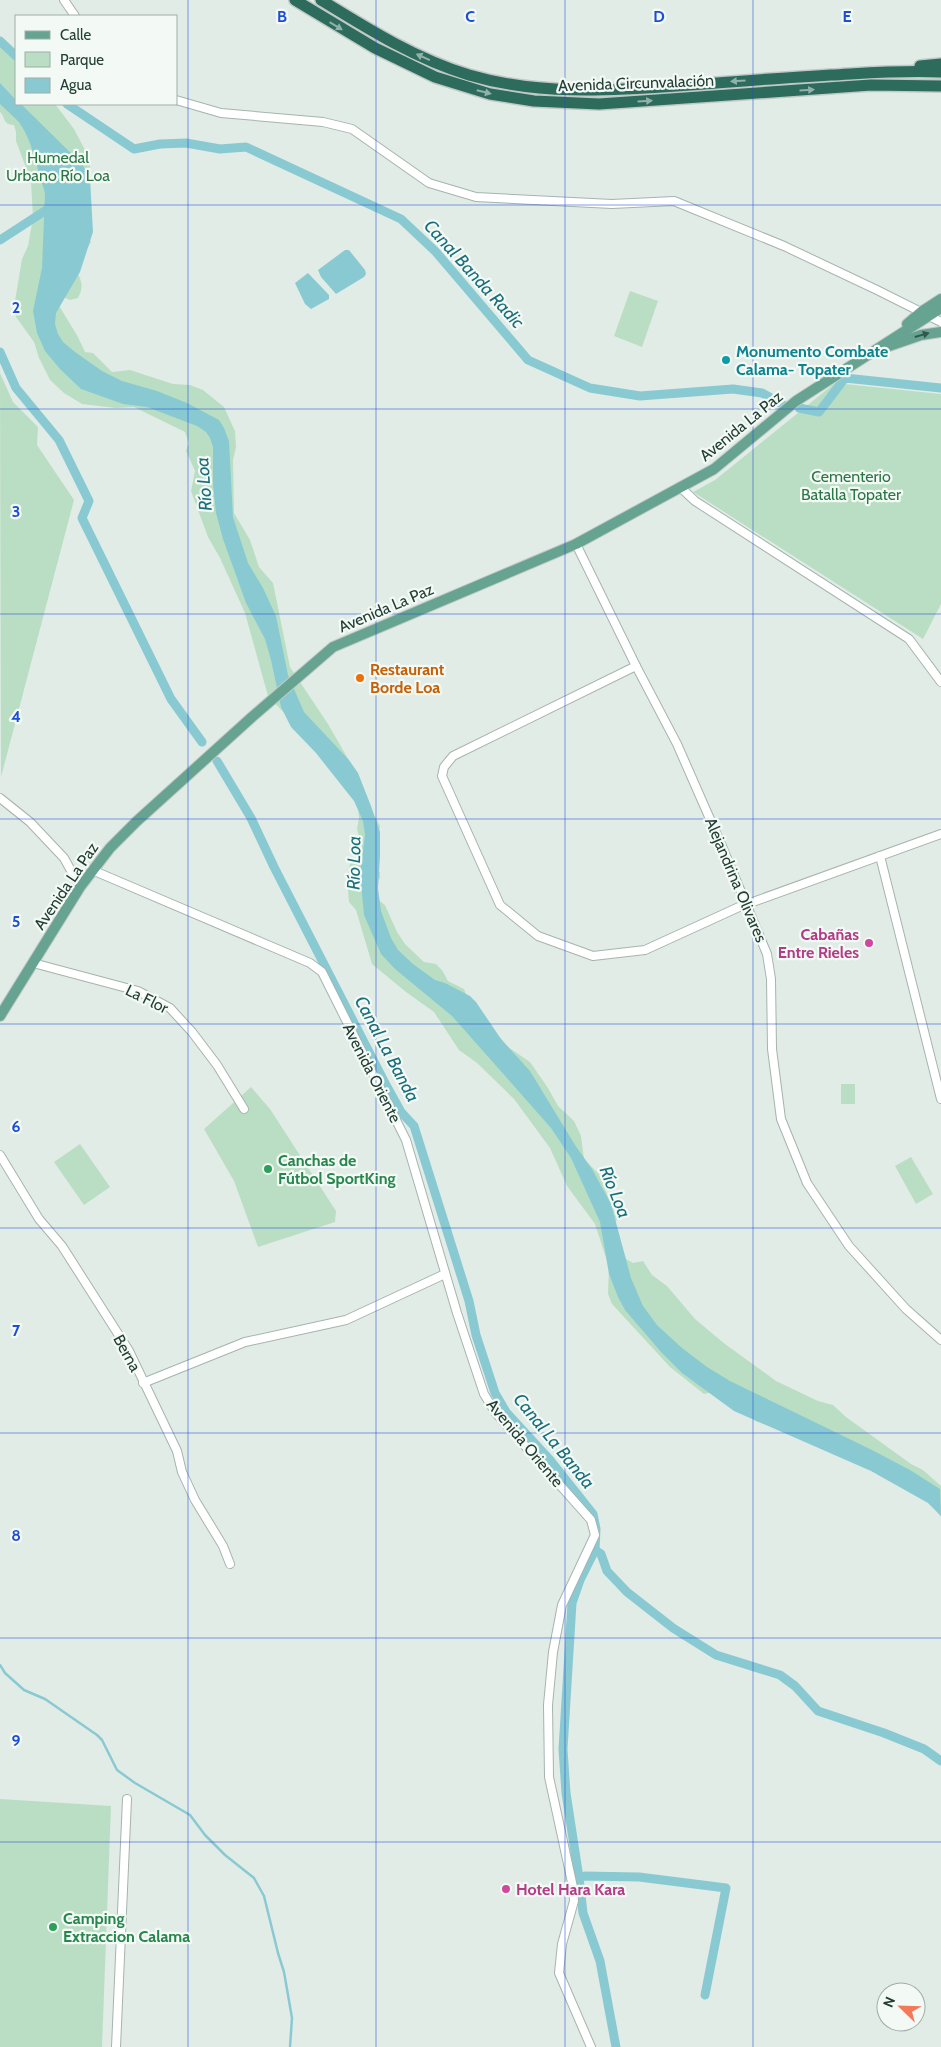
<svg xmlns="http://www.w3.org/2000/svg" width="941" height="2047" viewBox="0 0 941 2047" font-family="Cabin,sans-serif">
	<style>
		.green { fill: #badec3 }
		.water { fill: #89cad2 }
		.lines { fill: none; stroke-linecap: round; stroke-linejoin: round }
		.stream { stroke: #89cad2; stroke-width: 2.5 }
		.canal { stroke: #89cad2; stroke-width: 9 }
		.minor-casing { stroke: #a5b4ae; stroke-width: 10 }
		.major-casing { stroke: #c1c9c6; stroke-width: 12 }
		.highway-casing { stroke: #c1c9c6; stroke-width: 14 }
		.minor { stroke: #fff; stroke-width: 8 }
		.major { stroke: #66a391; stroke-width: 10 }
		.highway { stroke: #2d6b5c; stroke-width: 11 }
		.oneway { fill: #90b2a8 }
		.oneway2 { fill: #33574c }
		.grid { fill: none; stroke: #1d4ed8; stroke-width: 1; stroke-opacity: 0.55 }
		.culture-dot { fill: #0f9aa8; stroke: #f3f9f5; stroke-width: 2 }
		.food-dot { fill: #e8710a; stroke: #f3f9f5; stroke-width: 2 }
		.hotel-dot { fill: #d1479c; stroke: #f3f9f5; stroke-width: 2 }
		.leisure-dot { fill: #2e9e5b; stroke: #f3f9f5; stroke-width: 2 }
		.labels { text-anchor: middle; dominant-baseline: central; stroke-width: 4.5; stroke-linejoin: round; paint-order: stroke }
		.street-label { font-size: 16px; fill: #223e35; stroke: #f3f9f5 }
		.park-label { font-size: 16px; fill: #2b7645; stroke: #f3f9f5 }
		.culture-label { font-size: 16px; font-weight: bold; fill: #0d838f; stroke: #f3f9f5; text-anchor: start }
		.food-label { font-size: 16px; font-weight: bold; fill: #c56008; stroke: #f3f9f5; text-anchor: start }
		.hotel-label { font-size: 16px; font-weight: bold; fill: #b23c85; stroke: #f3f9f5; text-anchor: end }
		.leisure-label { font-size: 16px; font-weight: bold; fill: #27864d; stroke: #f3f9f5; text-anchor: start }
		.water-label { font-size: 18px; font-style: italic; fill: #1a6e7b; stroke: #f3f9f5 }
		.grid-label { font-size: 16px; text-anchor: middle; font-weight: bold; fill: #1d4ed8; stroke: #f3f9f5; stroke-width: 4.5; stroke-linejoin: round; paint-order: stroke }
	</style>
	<rect width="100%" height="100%" fill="#e2ece7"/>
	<g class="green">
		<path d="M 0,42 L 16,56 L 16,104 L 55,104 L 74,129 L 85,150 L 90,163 L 87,235 L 91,242 L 75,269 C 82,280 84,287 78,298 L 70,300 L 56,294 L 55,299 L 78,337 L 85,352 L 93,353 L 112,372 L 130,370 L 173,384 L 190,385 L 203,390 L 224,407 L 235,431 L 236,447 L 233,460 L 234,513 L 250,540 L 259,567 L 273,583 L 290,667 L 328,724 L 359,778 L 369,811 L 376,818 L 380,826 L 374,867 L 380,872 L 380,878 L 375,886 L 377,899 L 385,905 L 397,932 L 405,944 L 424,962 L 436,964 L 442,970 L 448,981 L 464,989 L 469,1001 L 508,1047 L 530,1062 L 548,1088 L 558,1106 L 574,1121 L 581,1136 L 584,1159 L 599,1174 L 617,1218 L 615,1227 L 626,1259 L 633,1263 L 643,1261 L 652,1275 L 667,1286 L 695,1319 L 725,1344 L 776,1381 L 818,1401 L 833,1405 L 846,1417 L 911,1464 L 923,1470 L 941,1486 L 941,1517 L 933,1506 L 878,1463 L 755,1421 L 750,1414 L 712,1392 L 704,1394 L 670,1367 L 612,1304 L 608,1294 L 609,1267 L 595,1224 L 567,1186 L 550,1148 L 514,1099 L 477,1063 L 459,1050 L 434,1012 L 406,992 L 372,964 L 356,910 L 349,902 L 347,877 L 350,864 L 360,854 L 362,847 L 357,829 L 359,818 L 356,789 L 268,696 L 245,613 L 220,558 L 208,537 L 191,491 L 195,471 L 186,451 L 189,443 L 185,432 L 134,407 L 116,408 L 82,404 L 64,393 L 50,380 L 39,358 L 34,342 L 16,317 L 14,307 L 22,259 L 28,246 L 33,218 L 31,181 L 16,141 L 16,132 L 14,125 C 2,124 6,118 0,112 Z"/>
		<path d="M 630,291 L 658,301 L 642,347 L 614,336 Z"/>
		<path d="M 0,373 L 13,402 L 38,427 L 37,445 L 74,500 L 1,777 Z"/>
		<path d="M 835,383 L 941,394 L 941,604 L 923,639 L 693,492 L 715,480 Z"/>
		<rect x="841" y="1084" width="14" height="20"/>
		<path d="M 251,1087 L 270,1109 L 336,1211 L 335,1222 L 258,1247 L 234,1181 L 204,1129 Z"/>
		<path d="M 80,1144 L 110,1187 L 84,1205 L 54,1162 Z"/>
		<path d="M 911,1157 L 933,1194 L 916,1204 L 895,1166 Z"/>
		<path d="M 0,1799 L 111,1806 L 102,2047 L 0,2047 Z"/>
	</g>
	<g class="water">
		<path d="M 0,83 L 16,100 L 16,104 L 21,104 L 82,164 L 90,178 L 93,232 L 80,272 L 56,313 L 55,324 L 58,334 L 63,342 L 75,352 L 102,371 L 122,381 L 157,391 L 187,403 L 219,420 L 224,428 L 229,441 L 233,517 L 248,563 L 263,588 L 276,616 L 288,675 L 304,712 L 349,760 L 358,773 L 371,806 L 380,832 L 380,856 L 378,888 L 381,911 L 391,938 L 398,950 L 413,964 L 435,980 L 445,983 L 470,996 L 476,1002 L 501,1039 L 530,1071 L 575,1145 L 592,1169 L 611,1204 L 631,1278 L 643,1306 L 657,1325 L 682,1348 L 707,1367 L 730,1381 L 872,1450 L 910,1470 L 940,1489 L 941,1516 L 928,1503 L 871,1471 L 734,1411 L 682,1373 L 661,1352 L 625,1310 L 618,1297 L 609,1274 L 600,1222 L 571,1158 L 551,1128 L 452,1016 L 395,969 L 381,954 L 364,915 L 360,873 L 365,835 L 363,821 L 354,801 L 316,753 L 291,727 L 281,707 L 271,660 L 265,639 L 246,603 L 223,539 L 216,513 L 213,485 L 213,447 L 210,438 L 206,432 L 197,426 L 147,407 L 123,404 L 81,389 L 60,369 L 45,351 L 37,333 L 33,311 L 42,268 L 45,193 L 30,143 L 25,132 L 19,122 L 0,104 Z"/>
		<path d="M 345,250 L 349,250 L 365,270 L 366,274 L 364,277 L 336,294 L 321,277 L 318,270 Z"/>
		<path d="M 308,273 L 329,295 L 329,299 L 311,309 L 305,304 L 295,283 Z"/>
	</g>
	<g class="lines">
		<path class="stream" d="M 0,1665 L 5,1673 L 24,1690 L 45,1699 L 97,1735 L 102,1740 L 117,1770 L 135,1783 L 190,1815 L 205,1835 L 225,1855 L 254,1878 L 264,1896 L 278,1953 L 284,1972 L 292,2018 L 290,2047"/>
		<g class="canal">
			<path d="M 0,41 L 16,56"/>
			<path d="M 67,104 L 134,149 L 160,144 L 186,143 L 220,149 L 246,147 L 401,219 L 436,252 L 528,360 L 590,388 L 640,396 L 733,389 L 762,393 L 782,404"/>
			<path d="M 0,240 L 54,205"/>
			<path d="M 0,352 L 16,388 L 59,440 L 89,501 L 82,518 L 171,699 L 202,742"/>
			<path d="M 799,408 L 819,412 L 845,378 L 941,388"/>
			<path d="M 217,761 L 251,818 L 274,867 L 386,1085 L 401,1112 L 414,1126 L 469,1301 L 476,1335 L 495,1393 L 506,1412 L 550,1460 L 593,1514 L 596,1529 L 595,1550 L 580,1580 L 572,1603 L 563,1749 L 566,1793 L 579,1878 L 585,1876 L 639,1877 L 726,1888 L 705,1995"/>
			<path d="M 595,1550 L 601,1554 L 607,1571 L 627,1592 L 673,1628 L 716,1655 L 780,1675 L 795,1686 L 818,1711 L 884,1733 L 924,1749 L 941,1761"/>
			<path d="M 579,1878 L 583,1913 L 600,1961 L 616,2047"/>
		</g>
		<g class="minor-casing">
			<g id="minor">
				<path d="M 64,0 L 75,16"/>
				<path d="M 176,100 L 221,113 L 323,122 L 352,129 L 429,183 L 476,197 L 612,204 L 674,201 L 784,246 L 877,290 L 941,322"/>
				<path d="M 680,487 L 695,501 L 909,639 L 941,682"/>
				<path d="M 576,544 L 636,666 L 677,744 L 721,844 L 767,954 L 771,979 L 772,1049 L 781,1119 L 807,1183 L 849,1246 L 906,1309 L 941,1340"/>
				<path d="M 636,666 L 453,756 L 444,767 L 442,776 L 500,905 L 538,936 L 593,956 L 645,950 L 739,907 L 941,834"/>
				<path d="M 0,798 L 30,822 L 64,858 L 80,887"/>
				<path d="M 880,856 L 941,1099"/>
				<path d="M 92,870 L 310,963 L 322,972 L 406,1140 L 457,1313 L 484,1394 L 495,1412 L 591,1520 L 595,1535 L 562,1605 L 553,1652 L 548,1705 L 549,1777 L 573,1887 L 574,1901 L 562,1944 L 559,1973 L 591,2047"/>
				<path d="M 33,963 L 138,991 L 170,1008 L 192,1032 L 217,1065 L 244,1109"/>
				<path d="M 0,1155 L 39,1219 L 62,1246 L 129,1351 L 177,1451 L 182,1472 L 195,1500 L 223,1546 L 230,1564"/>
				<path d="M 143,1383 L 245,1342 L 346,1320 L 445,1274"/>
				<path d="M 116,2047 L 127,1799"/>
			</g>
		</g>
		<g class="major-casing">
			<g id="major">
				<path d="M 907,324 L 921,312 L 941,299"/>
				<path d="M 889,346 L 921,335 L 941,332"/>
				<path d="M 0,1016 L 80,887 L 110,848 L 137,821 L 252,717 L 333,647 L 576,544 L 714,469 L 796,401 L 941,308"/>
			</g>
		</g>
		<g class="highway-casing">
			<g id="highway">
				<path d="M 295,0 L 375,48 L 435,77 L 490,94 L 534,101 L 599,104 L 871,85 L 941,86"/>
				<path d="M 321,0 C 368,29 416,59 469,75 C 537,95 607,91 676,86 C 728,82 780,78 831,75 C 868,73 904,70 941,72"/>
				<path d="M 920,66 L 941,64"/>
			</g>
		</g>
		<use href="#minor" class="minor"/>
		<use href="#major" class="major"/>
		<use href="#highway" class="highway"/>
	</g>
	<defs><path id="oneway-solid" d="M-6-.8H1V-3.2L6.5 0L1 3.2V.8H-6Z" transform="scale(1.25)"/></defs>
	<g class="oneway">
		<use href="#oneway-solid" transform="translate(336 26) rotate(31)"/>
		<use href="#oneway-solid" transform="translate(423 57) rotate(-156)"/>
		<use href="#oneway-solid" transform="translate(738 81) rotate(176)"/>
		<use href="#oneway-solid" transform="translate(807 90) rotate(-4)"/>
		<use href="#oneway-solid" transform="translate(484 92) rotate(14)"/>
		<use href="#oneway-solid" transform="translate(645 101) rotate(-4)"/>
	</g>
	<use class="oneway2" href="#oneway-solid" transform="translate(922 335) rotate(-16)"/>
	<path class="grid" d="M 188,0 L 188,2047M 376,0 L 376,2047M 565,0 L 565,2047M 753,0 L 753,2047M 0,205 L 941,205M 0,409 L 941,409M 0,614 L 941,614M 0,819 L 941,819M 0,1024 L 941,1024M 0,1228 L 941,1228M 0,1433 L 941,1433M 0,1638 L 941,1638M 0,1842 L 941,1842"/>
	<circle class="culture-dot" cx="726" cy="360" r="5"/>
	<circle class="food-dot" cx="360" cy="678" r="5"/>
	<g class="hotel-dot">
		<circle cx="869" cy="943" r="5"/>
		<circle cx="506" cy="1889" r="5"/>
	</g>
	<g class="leisure-dot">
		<circle cx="268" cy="1169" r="5"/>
		<circle cx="53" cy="1927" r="5"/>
	</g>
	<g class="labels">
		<g class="street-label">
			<text transform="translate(636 83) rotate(-2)">Avenida Circunvalación</text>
			<text transform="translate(741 426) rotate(-39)">Avenida La Paz</text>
			<text transform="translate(386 608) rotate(-23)">Avenida La Paz</text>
			<text transform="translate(736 880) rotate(67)">Alejandrina Olivares</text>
			<text transform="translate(66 886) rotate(-56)">Avenida La Paz</text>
			<text transform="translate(147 999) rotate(26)">La Flor</text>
			<text transform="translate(372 1073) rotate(63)">Avenida Oriente</text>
			<text transform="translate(127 1353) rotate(61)">Berna</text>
			<text transform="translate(525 1443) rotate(50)">Avenida Oriente</text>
		</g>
		<g class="park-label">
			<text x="58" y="157">Humedal<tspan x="58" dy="18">Urbano Río Loa</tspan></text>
			<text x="851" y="476">Cementerio<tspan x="851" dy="18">Batalla Topater</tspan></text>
		</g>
		<g class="culture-label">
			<text x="736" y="351">Monumento Combate<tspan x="736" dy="18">Calama- Topater</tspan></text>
		</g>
		<g class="food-label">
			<text x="370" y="669">Restaurant<tspan x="370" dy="18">Borde Loa</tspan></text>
		</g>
		<g class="hotel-label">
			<text x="859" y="934">Cabañas<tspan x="859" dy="18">Entre Rieles</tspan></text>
			<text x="516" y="1889" text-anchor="start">Hotel Hara Kara</text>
		</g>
		<g class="leisure-label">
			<text x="278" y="1160">Canchas de<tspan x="278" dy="18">Fútbol SportKing</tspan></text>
			<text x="63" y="1918">Camping<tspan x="63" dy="18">Extraccion Calama</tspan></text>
		</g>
		<g class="water-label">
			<text transform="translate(474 274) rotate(48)">Canal Banda Radic</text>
			<text transform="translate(204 484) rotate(-94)">Río Loa</text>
			<text transform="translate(354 863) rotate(-89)">Río Loa</text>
			<text transform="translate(387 1049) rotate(62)">Canal La Banda</text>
			<text transform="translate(615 1192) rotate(68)">Río Loa</text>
			<text transform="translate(554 1441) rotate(51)">Canal La Banda</text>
		</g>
	</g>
	<g class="grid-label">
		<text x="282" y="22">B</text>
		<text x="470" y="22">C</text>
		<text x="659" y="22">D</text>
		<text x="847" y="22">E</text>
		<text x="16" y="313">2</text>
		<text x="16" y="517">3</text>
		<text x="16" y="722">4</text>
		<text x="16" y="927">5</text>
		<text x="16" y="1132">6</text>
		<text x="16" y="1336">7</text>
		<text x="16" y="1541">8</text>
		<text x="16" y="1746">9</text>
	</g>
	<rect x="15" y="15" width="162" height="90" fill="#f3f9f5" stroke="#9faea8"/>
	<rect x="25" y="31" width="25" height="8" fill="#66a391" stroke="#9faea8"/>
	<text x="60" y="40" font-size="15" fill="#223e35">Calle</text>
	<rect x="25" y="52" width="25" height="15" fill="#badec3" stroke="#9faea8"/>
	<text x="60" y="65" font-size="15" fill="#223e35">Parque</text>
	<rect x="25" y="78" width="25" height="15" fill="#89cad2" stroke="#9faea8"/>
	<text x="60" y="90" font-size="15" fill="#223e35">Agua</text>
	<g transform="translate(901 2007) rotate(293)"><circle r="24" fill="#f3f9f5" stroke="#9faea8"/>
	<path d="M0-4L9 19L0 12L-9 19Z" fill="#f47958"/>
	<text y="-8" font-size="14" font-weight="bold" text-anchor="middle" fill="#223e35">N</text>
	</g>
</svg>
